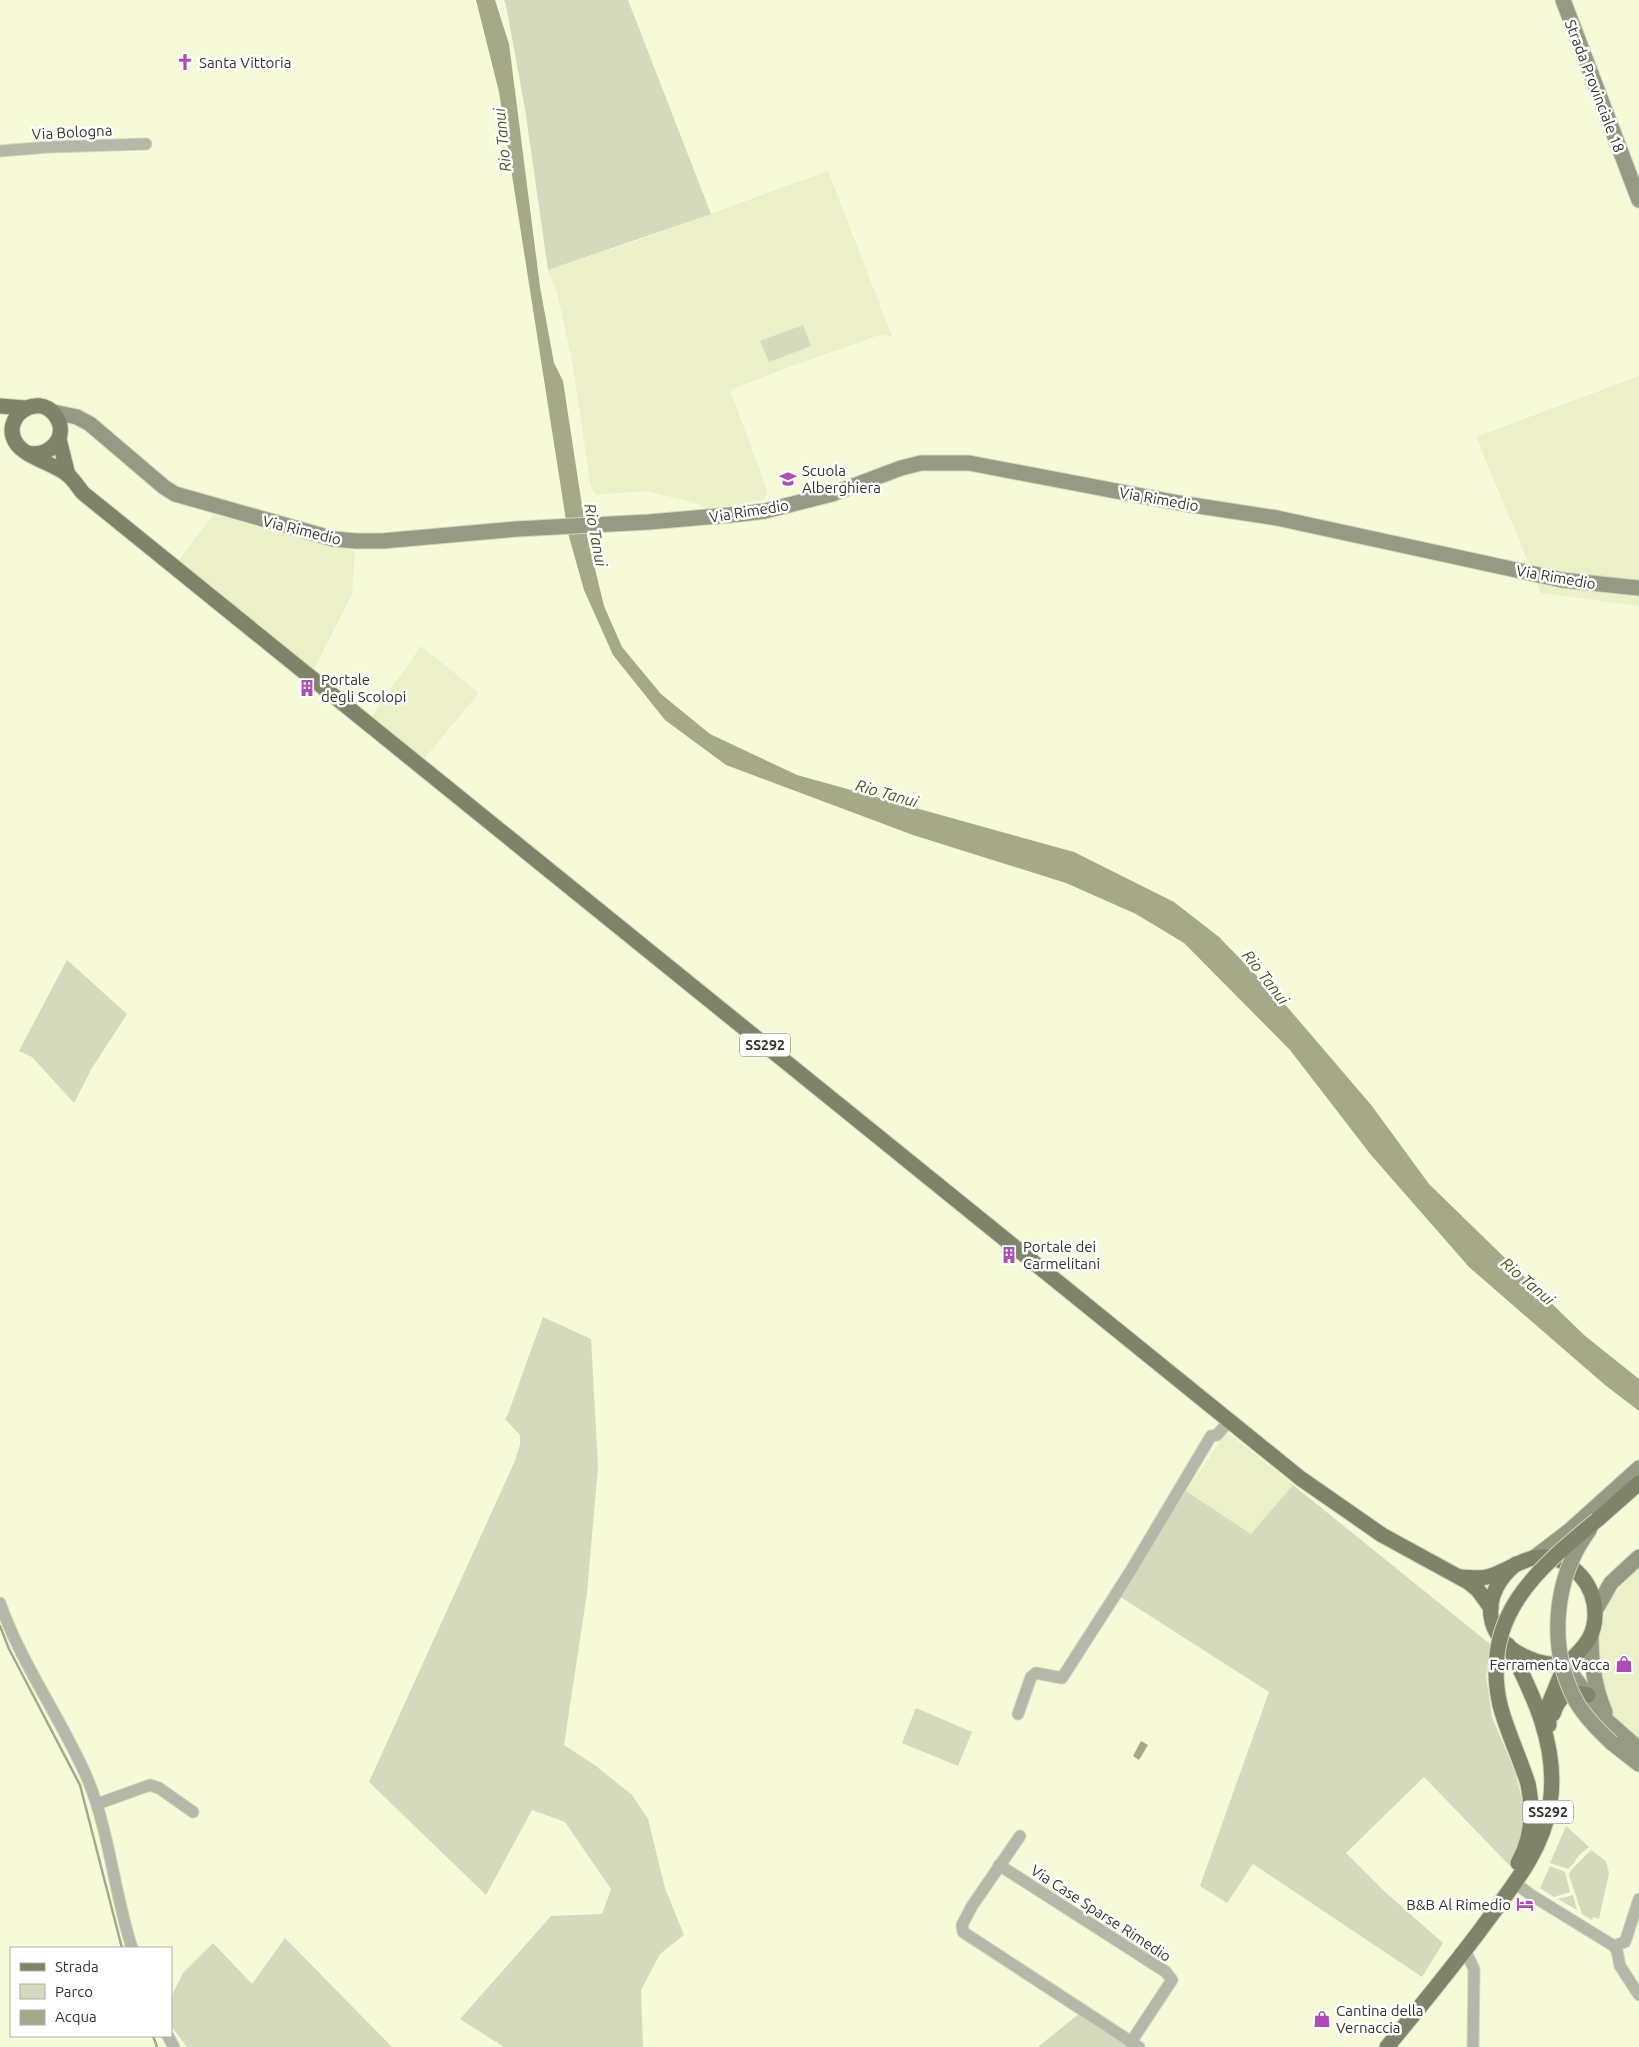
<svg xmlns="http://www.w3.org/2000/svg" width="1639" height="2047" viewBox="0 0 1639 2047" font-family="Ubuntu,sans-serif">
	<style>
		.built { fill: #ebf0c8 }
		.green { fill: #d5d9bd }
		.water { fill: #a5a989 }
		.lines { fill: none; stroke-linecap: round; stroke-linejoin: round }
		.stream { stroke: #a5a989; stroke-width: 2.5 }
		.street-casing { stroke: #d3d6b9; stroke-width: 13 }
		.secondary-casing { stroke: #d3d6b9; stroke-width: 17 }
		.primary-casing { stroke: #d3d6b9; stroke-width: 17 }
		.street { stroke: #b5b8a9; stroke-width: 11 }
		.secondary { stroke: #969984; stroke-width: 15 }
		.primary { stroke: #7f8369; stroke-width: 15 }
		.secondary-bridge-casing { stroke: #d3d6b9; stroke-width: 17; stroke-linecap: butt }
		.primary-bridge-casing { stroke: #d3d6b9; stroke-width: 17; stroke-linecap: butt }
		.secondary-bridge { stroke: #969984; stroke-width: 15 }
		.primary-bridge { stroke: #7f8369; stroke-width: 15 }
		.labels { text-anchor: middle; dominant-baseline: central; stroke-width: 5; stroke-linejoin: round; paint-order: stroke }
		.shield { fill: #fff; stroke: #707168; stroke-width: 1 }
		.shield-label { font-size: 14px; font-weight: bold; fill: #323427 }
		.poi-label { font-size: 15px; fill: #323427; stroke: #fff; text-anchor: start }
		.street-label { font-size: 15px; fill: #323427; stroke: #fff }
		.water-label { font-size: 16px; font-style: italic; fill: #4e521d; stroke: #fff }
	</style>
	<rect width="100%" height="100%" fill="#f6fad9"/>
	<g class="built">
		<path d="M 828,171 L 892,336 L 879,335 L 781,370 L 730,390 L 766,487 L 767,493 L 763,500 L 708,509 L 697,503 L 645,491 L 597,495 L 593,491 L 590,482 L 573,366 L 557,292 L 548,270 L 639,240 Z"/>
		<path d="M 1639,376 L 1639,606 L 1541,593 L 1476,437 Z"/>
		<path d="M 214,514 L 278,533 L 355,551 L 352,594 L 312,673 L 273,637 L 179,560 Z"/>
		<path d="M 421,646 L 479,693 L 422,761 L 371,718 Z"/>
		<path d="M 1227,1432 L 1293,1485 L 1251,1534 L 1186,1491 Z"/>
		<path d="M 1639,1566 L 1639,1741 L 1608,1709 L 1599,1684 L 1599,1646 L 1600,1630 L 1609,1601 Z"/>
	</g>
	<g class="green">
		<path d="M 504,0 L 628,0 L 711,214 L 548,270 L 525,109 L 506,5 Z"/>
		<path d="M 803,325 L 811,346 L 769,362 L 760,341 Z"/>
		<path d="M 67,960 L 127,1014 L 92,1068 L 74,1103 L 32,1057 L 19,1051 Z"/>
		<path d="M 543,1317 L 591,1339 L 598,1467 L 587,1593 L 564,1745 L 596,1766 L 632,1795 L 648,1819 L 665,1888 L 684,1935 L 660,1954 L 641,1990 L 643,2047 L 504,2047 L 460,2019 L 551,1916 L 602,1914 L 611,1889 L 565,1822 L 532,1810 L 486,1895 L 369,1782 L 514,1463 L 520,1445 L 520,1435 L 505,1419 L 508,1414 Z"/>
		<path d="M 1293,1485 L 1490,1644 L 1486,1676 L 1492,1717 L 1515,1772 L 1527,1819 L 1521,1847 L 1511,1867 L 1424,1777 L 1346,1853 L 1384,1891 L 1443,1943 L 1422,1977 L 1253,1864 L 1227,1903 L 1200,1886 L 1269,1692 L 1119,1596 L 1186,1491 L 1251,1534 Z"/>
		<path d="M 916,1708 L 972,1732 L 958,1766 L 902,1743 Z"/>
		<path d="M 1566,1826 L 1589,1847 L 1578,1856 L 1578,1859 L 1576,1858 L 1575,1862 L 1568,1869 L 1550,1863 Z"/>
		<path d="M 1591,1850 L 1606,1861 L 1609,1873 L 1599,1919 L 1593,1917 L 1592,1920 L 1582,1914 L 1569,1875 L 1571,1870 Z"/>
		<path d="M 1550,1866 L 1565,1872 L 1570,1892 L 1554,1897 L 1540,1888 Z"/>
		<path d="M 1573,1895 L 1577,1910 L 1558,1899 Z"/>
		<path d="M 285,1938 L 392,2047 L 187,2047 L 171,2026 L 171,1997 L 183,1973 L 213,1943 L 252,1984 Z"/>
		<path d="M 1080,2013 L 1131,2047 L 1038,2047 Z"/>
	</g>
	<g class="water">
		<path d="M 476,0 L 495,0 L 509,44 L 540,287 L 554,363 L 563,381 L 586,532 L 604,606 L 622,647 L 661,694 L 710,734 L 797,775 L 1074,852 L 1174,902 L 1219,937 L 1289,1009 L 1372,1106 L 1429,1184 L 1584,1335 L 1639,1379 L 1639,1411 L 1605,1385 L 1469,1267 L 1371,1155 L 1290,1050 L 1184,943 L 1136,914 L 1066,883 L 913,835 L 726,765 L 665,720 L 613,655 L 584,590 L 568,533 L 499,92 Z"/>
		<path d="M 1141,1741 L 1148,1745 L 1139,1760 L 1133,1756 Z"/>
	</g>
	<g class="lines">
		<g class="stream">
			<path d="M 0,1626 L 9,1649 L 80,1785 L 122,1948"/>
			<path d="M 153,2036 L 157,2047"/>
		</g>
		<g class="street-casing">
			<g id="street">
				<path d="M 0,151 L 49,147 L 146,144"/>
				<path d="M 0,1603 C 22,1666 62,1719 88,1780 C 110,1834 114,1893 132,1948"/>
				<path d="M 1018,1714 L 1031,1677 L 1036,1673 L 1062,1678 L 1130,1572 L 1211,1436 L 1217,1435 L 1229,1421"/>
				<path d="M 97,1804 L 150,1785 L 159,1788 L 193,1812"/>
				<path d="M 1020,1836 L 972,1906 L 962,1925 L 963,1932 L 1139,2047"/>
				<path d="M 999,1865 L 1166,1972 L 1172,1980 L 1131,2042"/>
				<path d="M 1515,1883 L 1531,1895 L 1614,1946"/>
				<path d="M 1614,1946 L 1625,1942 L 1639,1899"/>
				<path d="M 1614,1946 L 1617,1951 L 1620,1966 L 1639,1995"/>
				<path d="M 1465,1950 L 1474,1969 L 1473,2047"/>
				<path d="M 168,2036 L 174,2047"/>
			</g>
		</g>
		<g class="secondary-casing">
			<g id="secondary">
				<path d="M 1563,0 L 1639,200"/>
				<path d="M 53,412 L 77,417 L 90,424 L 164,487 L 175,494 L 334,539 L 356,541 L 382,541 L 517,529 L 649,522 L 741,514 L 765,511 L 832,494 L 901,468 L 921,463 L 969,463 L 1179,503 L 1277,518 L 1562,580 L 1639,588"/>
				<path d="M 1535,1557 L 1569,1531 L 1639,1468"/>
				<path d="M 1595,1611 L 1611,1583 L 1639,1557"/>
				<path d="M 1591,1637 C 1591,1661 1595,1689 1605,1712"/>
				<path d="M 1565,1665 L 1604,1718 L 1639,1749"/>
				<path d="M 1612,1743 L 1639,1764"/>
			</g>
		</g>
		<g class="primary-casing">
			<g id="primary">
				<path d="M 0,406 L 25,408"/>
				<path d="M 59,439 L 68,475"/>
				<path d="M 28,453 C 51,458 70,435 55,415 C 37,391 0,418 16,443 C 26,458 54,463 68,475 C 74,480 78,487 83,493 L 1300,1478 L 1382,1535 L 1468,1582 L 1478,1590 L 1491,1608"/>
				<path d="M 1597,1520 L 1639,1483"/>
				<path d="M 1460,1577 C 1469,1577 1479,1579 1487,1577 C 1503,1573 1517,1562 1533,1558 C 1561,1551 1589,1576 1594,1603 C 1599,1632 1586,1647 1565,1665 C 1553,1665 1539,1663 1528,1658 C 1482,1639 1479,1594 1516,1564"/>
				<path d="M 1553,1714 C 1560,1694 1568,1690 1588,1695"/>
				<path d="M 1549,1725 L 1548,1706 L 1565,1665"/>
				<path d="M 1518,1863 C 1532,1838 1534,1812 1528,1784"/>
				<path d="M 1387,2047 C 1420,2007 1453,1967 1484,1925 C 1511,1888 1543,1851 1550,1804 C 1559,1747 1533,1694 1508,1645"/>
			</g>
		</g>
		<use href="#street" class="street"/>
		<use href="#secondary" class="secondary"/>
		<use href="#primary" class="primary"/>
		<g class="secondary-bridge-casing">
			<path id="secondary-bridge" d="M 1590,1529 C 1553,1578 1547,1649 1577,1703 C 1586,1718 1599,1731 1612,1743"/>
		</g>
		<g class="primary-bridge-casing">
			<path id="primary-bridge" d="M 1528,1784 C 1520,1758 1507,1732 1500,1705 C 1480,1617 1536,1570 1597,1520"/>
		</g>
		<use href="#secondary-bridge" class="secondary-bridge"/>
		<use href="#primary-bridge" class="primary-bridge"/>
	</g>
	<defs>
		<g id="church-bare" transform="scale(1.35)"><path d="M-1.2-6h2.4v3.5h3.3v2.4h-3.3V6h-2.4V-.1h-3.3v-2.4h3.3Z" fill="#ae4cb4" stroke="#fff" stroke-width="2.5" paint-order="stroke"/></g>
		<g id="school-bare" transform="scale(1.35)"><path d="M0-5L7-2L0 1L-7-2ZM-4 1L0 2.5L4 1V4Q0 6-4 4Z" fill="#ae4cb4" stroke="#fff" stroke-width="2.5" paint-order="stroke"/></g>
		<g id="building-bare" transform="scale(1.35)"><path d="M-4-6H4V6H1V3H-1V6H-4ZM-2.5-4.3h1.7v1.8h-1.7ZM.8-4.3h1.7v1.8H.8ZM-2.5-1h1.7V.8h-1.7ZM.8-1h1.7V.8H.8Z" fill="#ae4cb4" stroke="#fff" stroke-width="2.5" paint-order="stroke"/></g>
		<g id="shop-bare" transform="scale(1.35)"><path d="M-5-2.5h2.3a2.7 3.5 0 0 1 5.4 0H5L5.5 6h-11ZM-1.5-2.5h3a1.5 2.3 0 0 0-3 0Z" fill="#ae4cb4" stroke="#fff" stroke-width="2.5" paint-order="stroke"/></g>
		<g id="hotel-bare" transform="scale(1.35)"><path d="M-6-4.5h1.5V1H6V5H4.5V3h-9V5H-6ZM-4 0a1.8 1.8 0 1 1 3.6 0ZM.5 0V-2.5h3Q6-2.5 6 0Z" fill="#ae4cb4" stroke="#fff" stroke-width="2.5" paint-order="stroke"/></g>
	</defs>
	<g fill-rule="evenodd">
		<use href="#church-bare" x="185" y="62"/>
		<use href="#school-bare" x="788" y="479"/>
		<use href="#building-bare" x="307" y="688"/>
		<use href="#building-bare" x="1009" y="1255"/>
		<use href="#shop-bare" x="1624" y="1664"/>
		<use href="#hotel-bare" x="1525" y="1904"/>
		<use href="#shop-bare" x="1322" y="2019"/>
	</g>
	<g class="labels">
		<g class="shield">
			<rect x="740" y="1033.5" width="50" height="23" rx="4"/>
			<rect x="1523" y="1800.5" width="50" height="23" rx="4"/>
		</g>
		<g class="shield-label">
			<text x="765" y="1045">SS292</text>
			<text x="1548" y="1812">SS292</text>
		</g>
		<g class="poi-label">
			<text x="199" y="62">Santa Vittoria</text>
			<text x="802" y="470">Scuola<tspan x="802" dy="17">Alberghiera</tspan></text>
			<text x="321" y="679">Portale<tspan x="321" dy="17">degli Scolopi</tspan></text>
			<text x="1023" y="1246">Portale dei<tspan x="1023" dy="17">Carmelitani</tspan></text>
			<text x="1610" y="1664" text-anchor="end">Ferramenta Vacca</text>
			<text x="1511" y="1904" text-anchor="end">B&amp;B Al Rimedio</text>
			<text x="1336" y="2010">Cantina della<tspan x="1336" dy="17">Vernaccia</tspan></text>
		</g>
		<g class="street-label">
			<text transform="translate(1595 86) rotate(69)">Strada Provinciale 18</text>
			<text transform="translate(72 132) rotate(-3)">Via Bologna</text>
			<text transform="translate(1159 499) rotate(10)">Via Rimedio</text>
			<text transform="translate(749 511) rotate(-9)">Via Rimedio</text>
			<text transform="translate(302 530) rotate(14)">Via Rimedio</text>
			<text transform="translate(1556 577) rotate(10)">Via Rimedio</text>
			<text transform="translate(1101 1913) rotate(33)">Via Case Sparse Rimedio</text>
		</g>
		<g class="water-label">
			<text transform="translate(502 140) rotate(-96)">Rio Tanui</text>
			<text transform="translate(596 535) rotate(79)">Rio Tanui</text>
			<text transform="translate(887 793) rotate(16)">Rio Tanui</text>
			<text transform="translate(1266 977) rotate(52)">Rio Tanui</text>
			<text transform="translate(1528 1281) rotate(40)">Rio Tanui</text>
		</g>
	</g>
	<rect x="10" y="1947" width="162" height="90" fill="#ffffff" stroke="#adaea9"/>
	<rect x="20" y="1963" width="25" height="8" fill="#7f8369" stroke="#adaea9"/>
	<text x="55" y="1972" font-size="15" fill="#323427">Strada</text>
	<rect x="20" y="1984" width="25" height="15" fill="#d5d9bd" stroke="#adaea9"/>
	<text x="55" y="1997" font-size="15" fill="#323427">Parco</text>
	<rect x="20" y="2010" width="25" height="15" fill="#a5a989" stroke="#adaea9"/>
	<text x="55" y="2022" font-size="15" fill="#323427">Acqua</text>
</svg>
